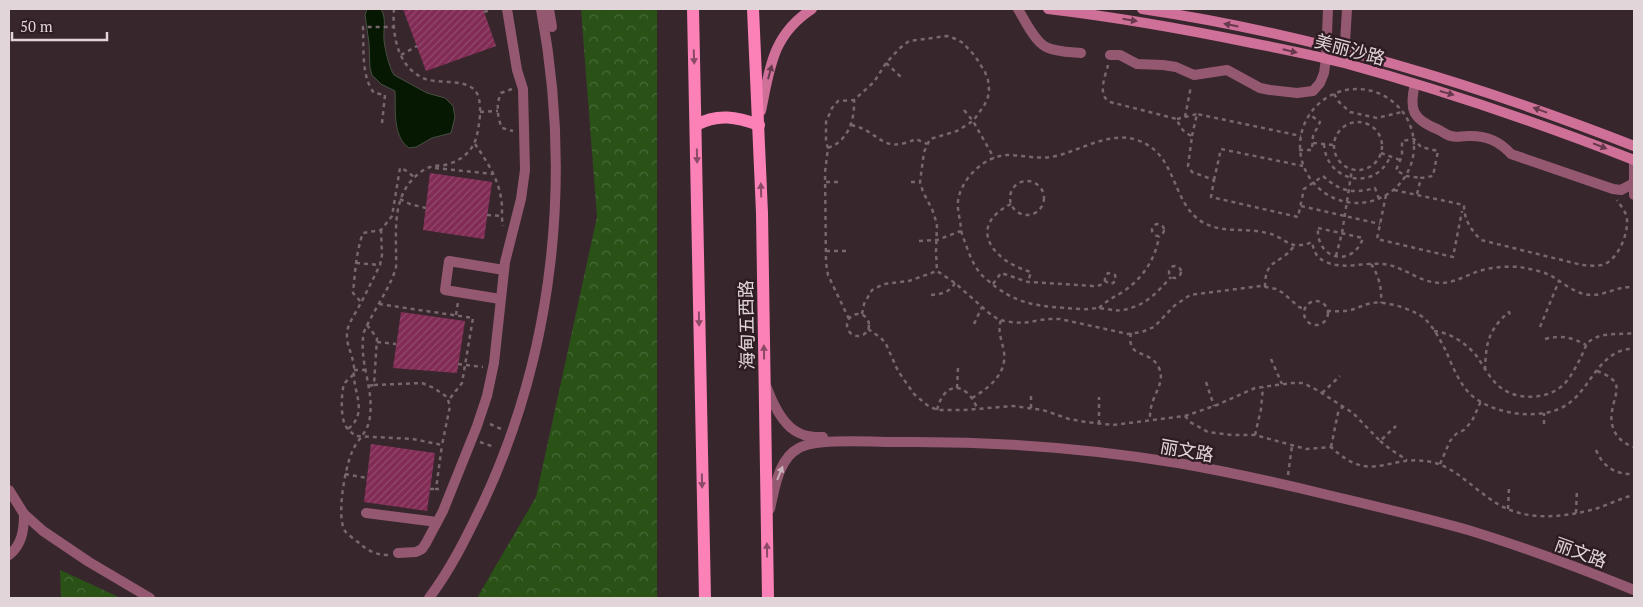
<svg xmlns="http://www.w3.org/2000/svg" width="1643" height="607" viewBox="0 0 1643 607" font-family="'PT Serif','Noto Sans SC',serif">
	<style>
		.park { fill: url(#park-crowns) }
		.water { fill: #061702; stroke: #485042 }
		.building { fill: url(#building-hatch) }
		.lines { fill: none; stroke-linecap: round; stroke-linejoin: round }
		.path { stroke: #77686d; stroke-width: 2.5; stroke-dasharray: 4 4; stroke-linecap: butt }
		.minor { stroke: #945971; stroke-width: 10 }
		.tertiary { stroke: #945971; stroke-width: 10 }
		.secondary { stroke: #ce7098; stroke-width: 10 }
		.primary { stroke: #fb81b6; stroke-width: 12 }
		.oneway { fill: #66394c }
		.oneway2 { fill: #8a4965 }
		.oneway3 { fill: #cab0ba }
		.labels { text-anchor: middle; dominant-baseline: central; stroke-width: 5; stroke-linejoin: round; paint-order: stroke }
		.street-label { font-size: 18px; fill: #e1d5d9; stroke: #2e1c23 }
	</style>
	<defs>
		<pattern id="park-crowns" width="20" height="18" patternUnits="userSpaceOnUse" patternTransform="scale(1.25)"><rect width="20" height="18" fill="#2a5217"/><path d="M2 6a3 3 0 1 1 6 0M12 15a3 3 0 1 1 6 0" fill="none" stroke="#496a38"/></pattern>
		<pattern id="building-hatch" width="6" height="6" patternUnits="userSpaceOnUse" patternTransform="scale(1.25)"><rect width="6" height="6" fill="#822c55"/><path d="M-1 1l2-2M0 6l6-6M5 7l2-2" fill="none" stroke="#934a6d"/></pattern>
	</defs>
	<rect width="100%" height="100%" fill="#38262d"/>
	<g class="park">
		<path d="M 581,9 L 657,9 L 657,598 L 477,598 L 536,497 L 597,217 Z"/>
		<path d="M 60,570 L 121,598 L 122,598 L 61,598 Z"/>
	</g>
	<path class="water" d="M 367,9 L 381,9 C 387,20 383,29 384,40 C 385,50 389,67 394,75 L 427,93 L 445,98 L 453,106 L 455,117 L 451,133 L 432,138 L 416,147 L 409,148 C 392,136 396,109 395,91 L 381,84 L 372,75 L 370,68 L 369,43 L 365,15 Z"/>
	<g class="building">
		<path d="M 403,9 L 483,9 L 496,46 L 426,71 Z"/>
		<path d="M 430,173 L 492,182 L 484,239 L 423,230 Z"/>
		<path d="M 401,312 L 465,321 L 457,373 L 393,368 Z"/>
		<path d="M 371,444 L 435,453 L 427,511 L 364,502 Z"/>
	</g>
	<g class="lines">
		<g class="path">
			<path d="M 484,12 L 490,10"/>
			<path d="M 401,55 L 417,46"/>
			<path d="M 886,63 L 901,77"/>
			<path d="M 1108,65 C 1105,77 1097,95 1110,102 L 1177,119 C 1180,128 1183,132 1192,136 L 1188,166 L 1192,172 L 1214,180 L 1211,197 L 1298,217 L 1304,189 L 1323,176 C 1341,192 1353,194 1375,188 L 1379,199"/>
			<path d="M 512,89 L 501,93 C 496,104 497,117 502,128 L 513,131"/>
			<circle cx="1357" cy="146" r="57"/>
			<path d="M 1334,94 L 1339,102 L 1350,112 L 1377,118 L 1402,112"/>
			<path d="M 964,110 L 973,121 L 994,158"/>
			<path d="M 480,112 L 498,111"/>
			<path d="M 1185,117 L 1191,86"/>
			<path d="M 1177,119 L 1197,114"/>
			<circle cx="1358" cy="146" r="24"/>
			<path d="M 382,123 L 385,95 L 374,93 C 361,76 364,49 363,27 L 393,27"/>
			<path d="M 851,125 C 881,131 880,155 916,139 L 927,144"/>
			<path d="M 1192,136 L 1197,114 L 1301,136"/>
			<path d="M 1313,143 L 1334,145"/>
			<path d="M 475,144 C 486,160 498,178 501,198 C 503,207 501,217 503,226"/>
			<path d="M 1324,144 C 1326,182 1375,192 1390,157"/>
			<path d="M 828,148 C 848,141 855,120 854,100"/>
			<path d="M 1299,150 L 1312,150 L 1313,136 L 1320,122 L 1309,114"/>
			<path d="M 1381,153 L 1400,160"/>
			<path d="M 435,168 L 493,174"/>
			<path d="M 1214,180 L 1221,149 L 1303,166"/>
			<circle cx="1027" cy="198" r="17"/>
			<path d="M 826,182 L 841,182"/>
			<path d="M 911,182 L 920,182"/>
			<path d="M 1394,190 L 1464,205 C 1464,220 1471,230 1481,240 L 1582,265 C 1589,265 1598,267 1605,264 C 1618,258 1628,235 1627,220 C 1627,213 1621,206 1617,200"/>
			<path d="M 1417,194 L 1421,178 L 1433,176 L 1438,151 L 1421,147 L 1414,139 L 1402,141 L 1402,156 L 1396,170 L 1406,176 L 1421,178"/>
			<path d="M 1386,195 L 1377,239 L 1453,257 L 1462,211"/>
			<path d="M 400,199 L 410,204 L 426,208"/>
			<path d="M 1011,204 C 965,227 994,262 1031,272 L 1028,282"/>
			<path d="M 1301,206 L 1380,224"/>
			<path d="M 487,215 L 502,216"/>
			<circle cx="1158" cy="230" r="6"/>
			<path d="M 1318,228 L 1363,238 C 1353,268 1316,260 1318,228 Z"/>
			<path d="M 961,231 C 967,247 972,267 985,278 C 1017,307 1040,306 1080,309 C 1086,310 1093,308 1099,308 C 1115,310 1119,313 1136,306 C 1150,301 1161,288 1171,277"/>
			<path d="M 919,241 L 937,240 L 961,231 C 961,221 957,212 958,201 C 961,179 984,156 1007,155 C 1023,155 1040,160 1056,156 C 1081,150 1110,131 1137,140 C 1179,154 1170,204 1204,223 C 1225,234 1244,227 1267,233 C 1287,237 1288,252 1312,242 C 1314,251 1316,258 1326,262 C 1344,270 1364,262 1383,264 C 1404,266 1420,284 1443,283 C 1456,282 1467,275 1479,271 C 1491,267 1508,266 1520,267 C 1530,269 1541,271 1550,275 C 1562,282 1575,294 1590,295 C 1606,296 1620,284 1634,288"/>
			<path d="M 826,251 L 847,251"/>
			<path d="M 1336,256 L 1342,233 L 1352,169"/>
			<path d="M 356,263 L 380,265"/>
			<path d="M 1371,264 C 1379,276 1382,288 1381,303"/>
			<circle cx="1175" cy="272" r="6"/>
			<path d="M 993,284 L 1001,273 L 1028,282 L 1092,286 C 1097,286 1102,286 1105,281 L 1105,277 L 1108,273 L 1115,275 L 1116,280 L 1113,283 L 1110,284 L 1105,281"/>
			<path d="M 1265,287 C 1265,257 1280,266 1294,246"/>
			<path d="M 931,295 C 941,294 949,293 955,283"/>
			<path d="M 362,301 L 380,265 L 382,255 L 381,230"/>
			<circle cx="1316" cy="313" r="12"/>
			<path d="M 379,304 L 473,318 L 462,383 L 448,401"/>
			<path d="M 1099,308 C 1107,300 1115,297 1124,291 C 1143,278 1156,258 1159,236"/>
			<path d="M 1327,311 C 1336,311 1346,312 1354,309 C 1360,307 1365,304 1372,303 C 1385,301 1404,307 1416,313 C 1430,319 1439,338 1446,351 C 1452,365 1459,383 1470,394 C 1489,411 1520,417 1545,413 C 1586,406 1587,369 1616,353 C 1621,350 1628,349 1634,348"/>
			<path d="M 862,314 L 864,304 L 872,290 L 884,284 L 909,281 L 937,271"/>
			<circle cx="858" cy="325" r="11"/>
			<path d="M 456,315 L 458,302"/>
			<path d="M 849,319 L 828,275 L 826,263 L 825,172 L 828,148 L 826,142 L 826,122 L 832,108 L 838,101 L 854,100 L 874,82 L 886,63 L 900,48 L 909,41 L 947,36 L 956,39 L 963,43 L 975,56 L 985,72 L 988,80 L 989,89 L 988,97 L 984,106 L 973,121 L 957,131 L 930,139 L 924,152 L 920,182 L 923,192 L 932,209 L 937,224 L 936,252 L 937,271 L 955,283 L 989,313 L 999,320 L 1011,322 L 1023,323 L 1047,319 L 1060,319 L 1128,334 L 1142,332 L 1154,327 L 1174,306 L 1190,295 L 1261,286 L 1276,289 L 1283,293 L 1299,307 L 1304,309"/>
			<path d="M 974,324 L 982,307"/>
			<path d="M 367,325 L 377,338 L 374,385 L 368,386"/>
			<path d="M 1540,327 L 1559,281"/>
			<path d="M 868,329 L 881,338 L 886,344 L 898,371 L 914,394 L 927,405 L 937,410 L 964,410 L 1013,406 L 1043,410 L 1069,419 L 1086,422 L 1113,425 L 1185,416 L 1217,405 L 1255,388 L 1292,383 L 1303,383 L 1317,390 L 1353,413 L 1380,441 L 1396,426"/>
			<path d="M 1434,331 C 1451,333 1468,344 1478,358 C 1486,370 1494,386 1508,392 C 1524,400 1548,398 1562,386 C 1570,379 1576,367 1581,357 C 1584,351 1586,342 1593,339 C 1605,332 1621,335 1634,333"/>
			<path d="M 1131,333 C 1126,360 1150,348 1159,368 C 1165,381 1155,392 1152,404 C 1150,409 1150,415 1150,420"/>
			<path d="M 1545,339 C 1561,335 1572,337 1586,345"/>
			<path d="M 377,342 L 396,344"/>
			<path d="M 1271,359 L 1282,384"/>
			<path d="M 458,364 L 483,367"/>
			<path d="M 354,370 L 366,370"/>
			<path d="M 1485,370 C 1486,343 1488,330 1509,312 L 1511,317"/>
			<path d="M 1597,371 C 1625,382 1616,389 1612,411 C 1609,429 1618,442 1634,447"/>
			<path d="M 1206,382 L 1214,406"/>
			<path d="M 374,385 L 422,383 L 434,388 L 447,397 L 450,406 L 442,445 L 413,439 L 355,436 L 348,429 C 368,413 354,394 354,375 C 353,372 354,370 354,367 C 353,355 346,345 347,333 C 348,322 357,312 361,302 L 353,293 C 355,273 356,252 363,233 L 381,230 L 392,216 L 400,168 L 405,170 L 414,177"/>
			<path d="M 957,388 L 958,368"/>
			<path d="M 1322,393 L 1340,376"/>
			<path d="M 972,398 C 989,388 1007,374 1004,352 C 1002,340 997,332 1001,320"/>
			<path d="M 1031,408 L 1031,392"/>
			<path d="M 937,410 C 944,381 966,381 977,408"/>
			<path d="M 1185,416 L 1190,422 L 1208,432 L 1232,435 L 1255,435 L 1306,449 L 1331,447 C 1372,486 1388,453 1431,462 C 1452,466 1469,484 1486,496 C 1519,522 1556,519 1595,509 C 1608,505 1621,498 1634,495"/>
			<path d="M 490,424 L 501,429"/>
			<path d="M 1099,424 L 1099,397"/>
			<path d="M 1544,424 L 1544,413"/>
			<path d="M 348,429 C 340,423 341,394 344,384 C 346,381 350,378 353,375"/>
			<path d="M 1255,435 L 1261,409 L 1263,387"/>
			<path d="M 1380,441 L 1390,449 L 1407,460"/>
			<path d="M 480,442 L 494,447"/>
			<path d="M 1331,447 L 1338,413 L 1343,406"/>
			<path d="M 1596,450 C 1603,467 1616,475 1634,474"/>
			<path d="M 1440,464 L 1450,441 L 1456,434 L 1464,430 L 1472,421 L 1481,401"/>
			<path d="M 345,474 L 367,478"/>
			<path d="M 1288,475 L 1292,446"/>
			<path d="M 430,489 L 436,489"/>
			<path d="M 439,489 L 436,489 L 442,445"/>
			<path d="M 1508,509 L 1509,487"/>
			<path d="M 1576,513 L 1577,489"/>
			<path d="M 388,555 C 376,555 369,551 360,544 C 356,540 349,536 345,531 C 336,517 345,468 352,452 C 358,437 368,434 370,416 C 374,388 358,360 364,332 C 373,311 387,293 395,271 C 397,266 396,258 396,253 C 396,230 394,207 407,186 C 412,179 421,170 430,167 C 436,165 443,166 449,164 C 466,158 476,147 478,129 C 480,120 481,108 479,99 C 474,75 439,86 423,78 C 397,66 392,34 394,9"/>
		</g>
		<g class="minor">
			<path d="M 1018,9 C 1024,19 1035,42 1046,47 C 1056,52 1069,52 1081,53"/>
			<path d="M 1110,55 L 1120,55 L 1137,64 L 1163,65 L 1176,67 L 1194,75 L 1227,70 L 1260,88 L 1270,90 L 1297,93 L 1313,91 L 1320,83 L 1324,73 L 1326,59"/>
			<path d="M 1415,84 C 1409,109 1412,119 1437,129 C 1442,131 1446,135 1451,136 C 1456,138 1461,136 1467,136 C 1485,135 1499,140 1511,154 L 1613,189 L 1621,190 L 1634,183"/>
			<path d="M 1634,160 L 1634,195"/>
			<path d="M 500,299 L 445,290 L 449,261 L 504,270"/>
			<path d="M 9,490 L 24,514 L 43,531 L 89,562 L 150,598"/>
			<path d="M 366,513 L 437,522"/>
			<path d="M 398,553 L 416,552 L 422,549 L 426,543 L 443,511 L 477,426 L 487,396 L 494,363 L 505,262 L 521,199 L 525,170 L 523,89 L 517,70 L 507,9"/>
		</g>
		<g class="tertiary">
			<path d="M 549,9 L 552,27"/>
			<path d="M 1326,59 L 1328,9"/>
			<path d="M 1344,59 L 1347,9"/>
			<path d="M 767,388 C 773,404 783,426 799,433 C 806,437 815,437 823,437"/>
			<path d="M 770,509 C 775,488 778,459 799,448 C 816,438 874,442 896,442 C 988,441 1087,448 1178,463 C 1229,472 1279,483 1328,495 C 1375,506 1422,517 1468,530 C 1524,547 1580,568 1634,590"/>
			<path d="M 9,555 C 22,545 24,530 24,514"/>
			<path d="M 429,598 C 451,569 467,536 483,503 C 555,349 572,175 541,9"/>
		</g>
		<g class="secondary">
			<path d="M 1048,9 C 1116,17 1184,29 1252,43 C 1283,49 1314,55 1344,63 C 1443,90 1539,123 1634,160"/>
			<path d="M 1142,9 C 1311,34 1476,84 1634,146"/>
			<path d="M 761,111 C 770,68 772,35 812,9"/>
		</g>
		<g class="primary">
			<path d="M 693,9 L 705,598"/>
			<path d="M 753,9 L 762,213 L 768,598"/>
			<path d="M 696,125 C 718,113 737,117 759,125"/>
		</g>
	</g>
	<defs><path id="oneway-solid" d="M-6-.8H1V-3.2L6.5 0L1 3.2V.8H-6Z" transform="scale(1.25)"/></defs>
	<g class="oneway">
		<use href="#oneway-solid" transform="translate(1130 20) rotate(9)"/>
		<use href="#oneway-solid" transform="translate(1231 25) rotate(-169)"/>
		<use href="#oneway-solid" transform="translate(1290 51) rotate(13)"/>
		<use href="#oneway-solid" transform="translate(770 72) rotate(-75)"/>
		<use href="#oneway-solid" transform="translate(1447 93) rotate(16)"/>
		<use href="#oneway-solid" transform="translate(1540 110) rotate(-160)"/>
		<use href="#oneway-solid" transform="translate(1600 146) rotate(21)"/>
	</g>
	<g class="oneway2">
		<use href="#oneway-solid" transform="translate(694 57) rotate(88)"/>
		<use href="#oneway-solid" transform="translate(697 156) rotate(89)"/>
		<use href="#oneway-solid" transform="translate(761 190) rotate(-92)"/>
		<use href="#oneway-solid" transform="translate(699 319) rotate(89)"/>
		<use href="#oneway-solid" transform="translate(764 352) rotate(-91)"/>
		<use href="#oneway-solid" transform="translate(702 481) rotate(89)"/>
		<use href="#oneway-solid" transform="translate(767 550) rotate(-91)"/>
	</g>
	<use class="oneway3" href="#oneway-solid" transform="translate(780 473) rotate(-68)"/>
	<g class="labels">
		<g class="street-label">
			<text transform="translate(1350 49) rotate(15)">美丽沙路</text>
			<text transform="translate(746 325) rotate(-91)">海甸五西路</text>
			<text transform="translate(1187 450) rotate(10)">丽文路</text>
			<text transform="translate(1581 552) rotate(20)">丽文路</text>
		</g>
	</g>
	<rect width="1643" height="607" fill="none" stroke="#e1d5d9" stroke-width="20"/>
	<path d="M12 32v8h95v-8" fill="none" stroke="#e1d5d9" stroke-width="2.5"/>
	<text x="20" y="32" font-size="15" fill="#e1d5d9" stroke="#2e1c23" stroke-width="4" paint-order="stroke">50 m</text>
</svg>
